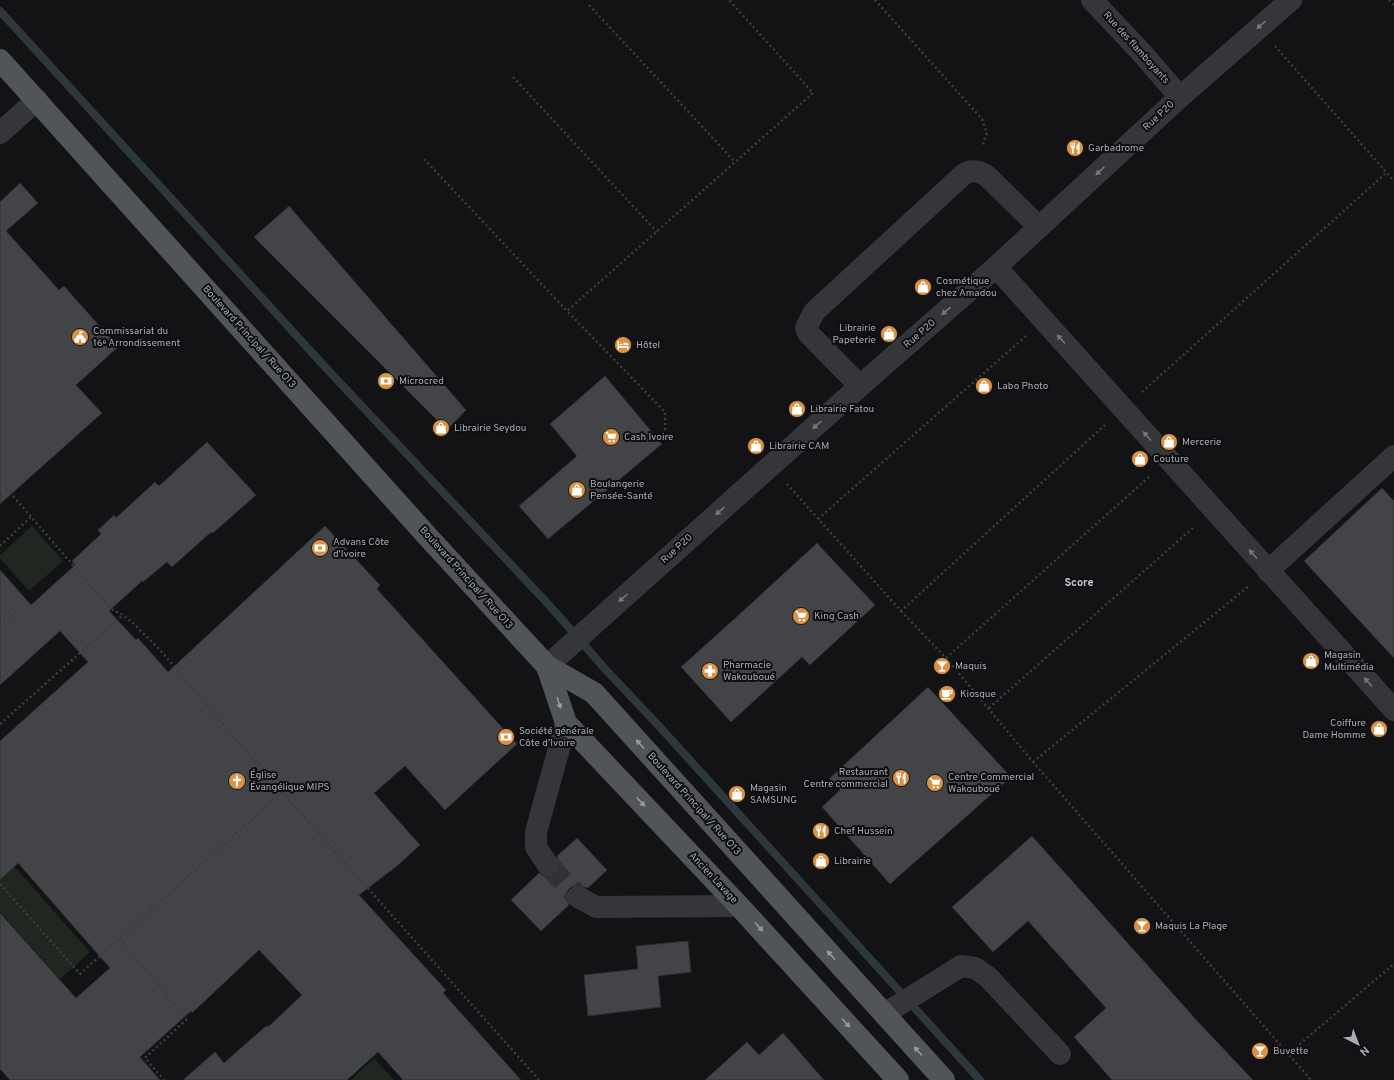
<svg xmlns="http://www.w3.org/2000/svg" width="1394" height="1080" viewBox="0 0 1394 1080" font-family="Overpass,sans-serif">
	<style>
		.green { fill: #202620 }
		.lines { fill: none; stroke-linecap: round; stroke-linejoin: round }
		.stream { stroke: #2e373c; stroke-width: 8 }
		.building { fill: #424447; stroke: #2e2e30 }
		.minor-tunnel { stroke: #313235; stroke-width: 22; stroke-dasharray: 22 11; stroke-linecap: butt }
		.path { stroke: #3b3d40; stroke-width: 2.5; stroke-dasharray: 2 3; stroke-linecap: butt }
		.minor { stroke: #353639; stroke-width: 22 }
		.major { stroke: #515458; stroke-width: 22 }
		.oneway { fill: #74777c }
		.oneway2 { fill: #969aa1 }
		.labels { text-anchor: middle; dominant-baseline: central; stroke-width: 4; stroke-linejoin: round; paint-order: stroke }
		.street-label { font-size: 10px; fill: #a7acb3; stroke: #0e0e10 }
		.poi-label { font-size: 10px; fill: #a7acb3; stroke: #0e0e10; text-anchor: start }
		.neighbourhood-label { font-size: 11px; font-weight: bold; fill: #c7cbd0; stroke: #0e0e10 }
	</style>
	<rect width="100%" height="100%" fill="#131315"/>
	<g class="green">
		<path d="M 32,526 L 63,561 L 29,591 L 0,558 L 0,555 Z"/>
		<path d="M 14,866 L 90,952 L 60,979 L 0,912 L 0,878 Z"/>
		<path d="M 374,1058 L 394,1080 L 351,1080 Z"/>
	</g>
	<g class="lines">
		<path class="stream" d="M 0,11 L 326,368 L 550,606 L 606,670 L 658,725 L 980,1080"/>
	</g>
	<g class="building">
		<path d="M 20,183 L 38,203 L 6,231 L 59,290 L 64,286 L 118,347 L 76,385 L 102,413 L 0,504 L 0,202 Z"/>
		<path d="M 289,206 L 466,410 L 447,430 L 254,237 Z"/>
		<path d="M 605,376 L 662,444 L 548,539 L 519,506 L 577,456 L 550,424 Z"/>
		<path d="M 207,442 L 256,495 L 213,533 L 211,532 L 172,567 L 167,562 L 143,582 L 142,581 L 109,611 L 136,640 L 138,638 L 168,672 L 325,526 L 380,585 L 377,589 L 517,744 L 445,810 L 405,766 L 374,793 L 420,845 L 397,866 L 359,895 L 446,990 L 443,993 L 521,1080 L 403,1080 L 378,1052 L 347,1080 L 183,1080 L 215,1052 L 224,1063 L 266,1026 L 268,1027 L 302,995 L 259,950 L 192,1013 L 191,1011 L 140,1057 L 160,1080 L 10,1080 L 0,1069 L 0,913 L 76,998 L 110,968 L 18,863 L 0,880 L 0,741 L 88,662 L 60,631 L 0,685 L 0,570 L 31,605 L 75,565 L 72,561 L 101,534 L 98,530 L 114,515 L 116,518 L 155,482 L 159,486 Z"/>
		<path d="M 1382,488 L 1394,501 L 1394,658 L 1304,561 Z"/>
		<path d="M 817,543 L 875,605 L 810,665 L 802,657 L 731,722 L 681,667 L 742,612 Z"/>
		<path d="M 928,687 L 1011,777 L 890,884 L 822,807 L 840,790 L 829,779 Z"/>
		<path d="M 1032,836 L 1200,1024 L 1253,1080 L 1112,1080 L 1074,1037 L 1106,1008 L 1028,921 L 993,952 L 952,907 Z"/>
		<path d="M 577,838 L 607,870 L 588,888 L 578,885 L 571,887 L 567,891 L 566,897 L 569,905 L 541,931 L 511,900 L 539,873 L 543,876 L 548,877 L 555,875 L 559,871 L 560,865 L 557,856 Z"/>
		<path d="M 688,941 L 691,972 L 658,976 L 661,1007 L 588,1016 L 584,975 L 638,969 L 636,946 Z"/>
		<path d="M 783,1033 L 824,1080 L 705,1080 L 747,1042 L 759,1055 Z"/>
	</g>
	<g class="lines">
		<path class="minor-tunnel" d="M 548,865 L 578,897"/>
		<g class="path">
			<path d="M 875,0 L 982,119 L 987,133 L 982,147"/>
			<path d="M 1389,0 L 1394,5"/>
			<path d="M 589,5 L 735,162"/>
			<path d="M 1275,46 L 1394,181"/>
			<path d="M 513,77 L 657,232"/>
			<path d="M 424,159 L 567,311"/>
			<path d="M 1142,392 L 1386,173"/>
			<path d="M 665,440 L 665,412 L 567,311 L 813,93 L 729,0"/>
			<path d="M 0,481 L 111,609 L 123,615 L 133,623 L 161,651 L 203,701 L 282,792 L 539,1080"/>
			<path d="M 787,484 L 901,611 L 1105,425"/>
			<path d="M 818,519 L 1026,336"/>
			<path d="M 0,546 L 31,517"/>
			<path d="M 901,611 L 946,658 L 1033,762 L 1311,1080"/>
			<path d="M 0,626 L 18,610"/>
			<path d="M 946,658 L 1150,476"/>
			<path d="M 989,708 L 1195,526"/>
			<path d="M 0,724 L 123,615"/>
			<path d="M 1033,762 L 1249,586"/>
			<path d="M 0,884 L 80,974 L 282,792"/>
			<path d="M 119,939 L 187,1019 L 145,1058 L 164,1080"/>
			<path d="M 1288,1054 L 1394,964"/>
		</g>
		<g class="minor">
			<path d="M 1092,0 L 1141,52 L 1180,97"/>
			<path d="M 0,133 L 37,100"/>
			<path d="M 996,267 L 1394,710"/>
			<path d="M 860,386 L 808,333 L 806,328 L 814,312 L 964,174 C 972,169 979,171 987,176 L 1039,227"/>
			<path d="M 1268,571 L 1394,456"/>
			<path d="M 547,666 L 860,386 L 996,267 L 1180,97 L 1291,0"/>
			<path d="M 548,865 L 536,847 L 536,832 L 566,723"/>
			<path d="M 578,897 L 596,907 L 739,906"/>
			<path d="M 884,1014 L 961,966 L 975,968 L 988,977 L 1060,1054"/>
		</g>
		<g class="major">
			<path d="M 0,60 L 429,538 L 547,666 L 594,693 L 944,1080"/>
			<path d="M 547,666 L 566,723 L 739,906 L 898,1080"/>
		</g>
	</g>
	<defs><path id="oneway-solid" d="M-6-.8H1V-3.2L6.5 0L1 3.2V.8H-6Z"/></defs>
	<g class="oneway">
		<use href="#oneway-solid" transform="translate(1261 25) rotate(139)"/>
		<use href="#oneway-solid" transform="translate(1100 171) rotate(137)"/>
		<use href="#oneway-solid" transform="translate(946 311) rotate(139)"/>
		<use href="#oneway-solid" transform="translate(1061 339) rotate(-132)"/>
		<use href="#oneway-solid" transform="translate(817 425) rotate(138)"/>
		<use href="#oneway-solid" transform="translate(1147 436) rotate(-131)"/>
		<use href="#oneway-solid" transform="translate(720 511) rotate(138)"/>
		<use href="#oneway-solid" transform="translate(1253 554) rotate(-132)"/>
		<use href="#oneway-solid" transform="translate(623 598) rotate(138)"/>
		<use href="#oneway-solid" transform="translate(1368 682) rotate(-132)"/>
	</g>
	<g class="oneway2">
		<use href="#oneway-solid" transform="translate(559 703) rotate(71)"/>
		<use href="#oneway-solid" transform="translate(640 744) rotate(-132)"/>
		<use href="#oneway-solid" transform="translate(641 802) rotate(47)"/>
		<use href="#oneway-solid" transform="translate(759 927) rotate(48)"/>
		<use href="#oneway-solid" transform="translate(831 955) rotate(-132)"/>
		<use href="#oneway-solid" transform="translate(846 1023) rotate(48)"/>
		<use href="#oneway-solid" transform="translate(918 1051) rotate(-132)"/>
	</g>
	<defs>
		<g id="restaurant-disc" transform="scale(0.9)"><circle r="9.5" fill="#da9346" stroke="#0e0e10"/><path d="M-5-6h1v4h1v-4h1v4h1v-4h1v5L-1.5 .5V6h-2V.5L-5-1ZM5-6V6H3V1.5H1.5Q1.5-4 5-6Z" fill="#fff"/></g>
		<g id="shop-disc" transform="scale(0.9)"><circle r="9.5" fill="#da9346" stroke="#0e0e10"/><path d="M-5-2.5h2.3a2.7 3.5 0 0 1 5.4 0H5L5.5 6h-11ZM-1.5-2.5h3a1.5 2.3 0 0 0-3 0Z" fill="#fff"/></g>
		<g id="civic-disc" transform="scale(0.9)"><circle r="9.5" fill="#da9346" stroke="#0e0e10"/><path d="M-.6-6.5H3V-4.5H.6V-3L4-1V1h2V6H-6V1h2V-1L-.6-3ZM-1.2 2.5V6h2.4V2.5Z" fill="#fff"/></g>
		<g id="hotel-disc" transform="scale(0.9)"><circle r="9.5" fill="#da9346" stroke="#0e0e10"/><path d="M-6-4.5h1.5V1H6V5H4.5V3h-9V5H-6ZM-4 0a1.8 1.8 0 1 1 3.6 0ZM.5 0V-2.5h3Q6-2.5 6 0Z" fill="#fff"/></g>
		<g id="bank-disc" transform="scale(0.9)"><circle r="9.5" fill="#da9346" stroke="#0e0e10"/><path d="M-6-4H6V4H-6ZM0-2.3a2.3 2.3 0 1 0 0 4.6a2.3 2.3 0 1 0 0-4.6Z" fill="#fff"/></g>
		<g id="supermarket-disc" transform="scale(0.9)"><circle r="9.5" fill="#da9346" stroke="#0e0e10"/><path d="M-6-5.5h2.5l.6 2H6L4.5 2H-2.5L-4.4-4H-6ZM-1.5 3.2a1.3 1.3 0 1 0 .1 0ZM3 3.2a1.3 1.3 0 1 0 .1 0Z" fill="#fff"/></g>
		<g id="bar-disc" transform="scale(0.9)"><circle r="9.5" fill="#da9346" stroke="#0e0e10"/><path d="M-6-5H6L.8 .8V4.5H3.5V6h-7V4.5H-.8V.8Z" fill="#fff"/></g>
		<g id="pharmacy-disc" transform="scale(0.9)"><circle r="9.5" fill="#da9346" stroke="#0e0e10"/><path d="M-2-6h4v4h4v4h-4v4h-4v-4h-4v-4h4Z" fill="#fff"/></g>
		<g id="cafe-disc" transform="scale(0.9)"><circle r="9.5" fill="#da9346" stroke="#0e0e10"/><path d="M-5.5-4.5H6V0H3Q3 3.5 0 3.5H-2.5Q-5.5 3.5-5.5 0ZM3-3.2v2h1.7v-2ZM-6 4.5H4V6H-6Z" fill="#fff"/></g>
		<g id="church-disc" transform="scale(0.9)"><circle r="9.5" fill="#da9346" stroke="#0e0e10"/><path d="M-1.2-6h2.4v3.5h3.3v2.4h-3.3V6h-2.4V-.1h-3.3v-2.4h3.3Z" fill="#fff"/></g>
	</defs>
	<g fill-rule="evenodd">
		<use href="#restaurant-disc" x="1075" y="148"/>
		<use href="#shop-disc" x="923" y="287"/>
		<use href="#shop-disc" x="889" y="334"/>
		<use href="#civic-disc" x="80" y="337"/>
		<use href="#hotel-disc" x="623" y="345"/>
		<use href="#bank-disc" x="386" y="381"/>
		<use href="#shop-disc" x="984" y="386"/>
		<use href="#shop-disc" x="797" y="409"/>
		<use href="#shop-disc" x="441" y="428"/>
		<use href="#supermarket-disc" x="611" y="437"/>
		<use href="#shop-disc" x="1169" y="442"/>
		<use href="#shop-disc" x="756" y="446"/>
		<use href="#shop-disc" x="1140" y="459"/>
		<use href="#shop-disc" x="577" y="490"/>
		<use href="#bank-disc" x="320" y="548"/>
		<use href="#supermarket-disc" x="801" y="616"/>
		<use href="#shop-disc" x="1311" y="661"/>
		<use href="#bar-disc" x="942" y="666"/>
		<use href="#pharmacy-disc" x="710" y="671"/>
		<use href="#cafe-disc" x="947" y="694"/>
		<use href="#shop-disc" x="1379" y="729"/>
		<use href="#bank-disc" x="506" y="737"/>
		<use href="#restaurant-disc" x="901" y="778"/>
		<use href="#church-disc" x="237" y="781"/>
		<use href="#supermarket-disc" x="935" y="783"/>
		<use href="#shop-disc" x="737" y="794"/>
		<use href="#restaurant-disc" x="821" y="831"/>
		<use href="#shop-disc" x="821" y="861"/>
		<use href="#bar-disc" x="1142" y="926"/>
		<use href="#bar-disc" x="1260" y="1051"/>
	</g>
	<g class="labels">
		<g class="street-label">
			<text transform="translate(1136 48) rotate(48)">Rue des flamboyants</text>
			<text transform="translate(1159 116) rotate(-43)">Rue P20</text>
			<text transform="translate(920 334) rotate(-41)">Rue P20</text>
			<text transform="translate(249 337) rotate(48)">Boulevard Principal / Rue O13</text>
			<text transform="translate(677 549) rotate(-42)">Rue P20</text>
			<text transform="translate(466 578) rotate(48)">Boulevard Principal / Rue O13</text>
			<text transform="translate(694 804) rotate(48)">Boulevard Principal / Rue O13</text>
			<text transform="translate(713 878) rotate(47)">Ancien Lavage</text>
		</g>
		<g class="poi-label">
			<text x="1088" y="148">Garbadrome</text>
			<text x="936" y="281">Cosmétique<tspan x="936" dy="12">chez Amadou</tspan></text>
			<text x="876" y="328" text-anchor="end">Librairie<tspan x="876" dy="12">Papeterie</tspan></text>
			<text x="93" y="331">Commissariat du<tspan x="93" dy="12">16ᵉ Arrondissement</tspan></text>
			<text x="636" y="345">Hôtel</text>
			<text x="399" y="381">Microcred</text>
			<text x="997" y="386">Labo Photo</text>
			<text x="810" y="409">Librairie Fatou</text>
			<text x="454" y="428">Librairie Seydou</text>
			<text x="624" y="437">Cash Ivoire</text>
			<text x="1182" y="442">Mercerie</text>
			<text x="769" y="446">Librairie CAM</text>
			<text x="1153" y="459">Couture</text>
			<text x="590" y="484">Boulangerie<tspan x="590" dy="12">Pensée-Santé</tspan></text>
			<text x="333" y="542">Advans Côte<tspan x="333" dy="12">d'Ivoire</tspan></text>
			<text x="814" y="616">King Cash</text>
			<text x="1324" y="655">Magasin<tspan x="1324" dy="12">Multimédia</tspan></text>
			<text x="723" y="665">Pharmacie<tspan x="723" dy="12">Wakouboué</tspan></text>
			<text x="955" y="666">Maquis</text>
			<text x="960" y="694">Kiosque</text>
			<text x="1366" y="723" text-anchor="end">Coiffure<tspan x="1366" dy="12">Dame Homme</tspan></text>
			<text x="519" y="731">Société générale<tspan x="519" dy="12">Côte d’Ivoire</tspan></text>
			<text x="888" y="772" text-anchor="end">Restaurant<tspan x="888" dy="12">Centre commercial</tspan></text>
			<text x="250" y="775">Église<tspan x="250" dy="12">Évangélique MIPS</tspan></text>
			<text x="948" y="777">Centre Commercial<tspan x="948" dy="12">Wakouboué</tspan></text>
			<text x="750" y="788">Magasin<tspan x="750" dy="12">SAMSUNG</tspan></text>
			<text x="834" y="831">Chef Hussein</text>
			<text x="834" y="861">Librairie</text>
			<text x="1155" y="926">Maquis La Plage</text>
			<text x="1273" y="1051">Buvette</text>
		</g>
		<g class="neighbourhood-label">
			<text x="1079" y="583">Score</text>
		</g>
	</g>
	<g transform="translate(1358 1044) rotate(138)" stroke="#0e0e10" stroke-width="3" paint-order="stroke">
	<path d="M0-3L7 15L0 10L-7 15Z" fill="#a7acb3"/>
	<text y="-6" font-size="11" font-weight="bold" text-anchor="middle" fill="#a7acb3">N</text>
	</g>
</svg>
